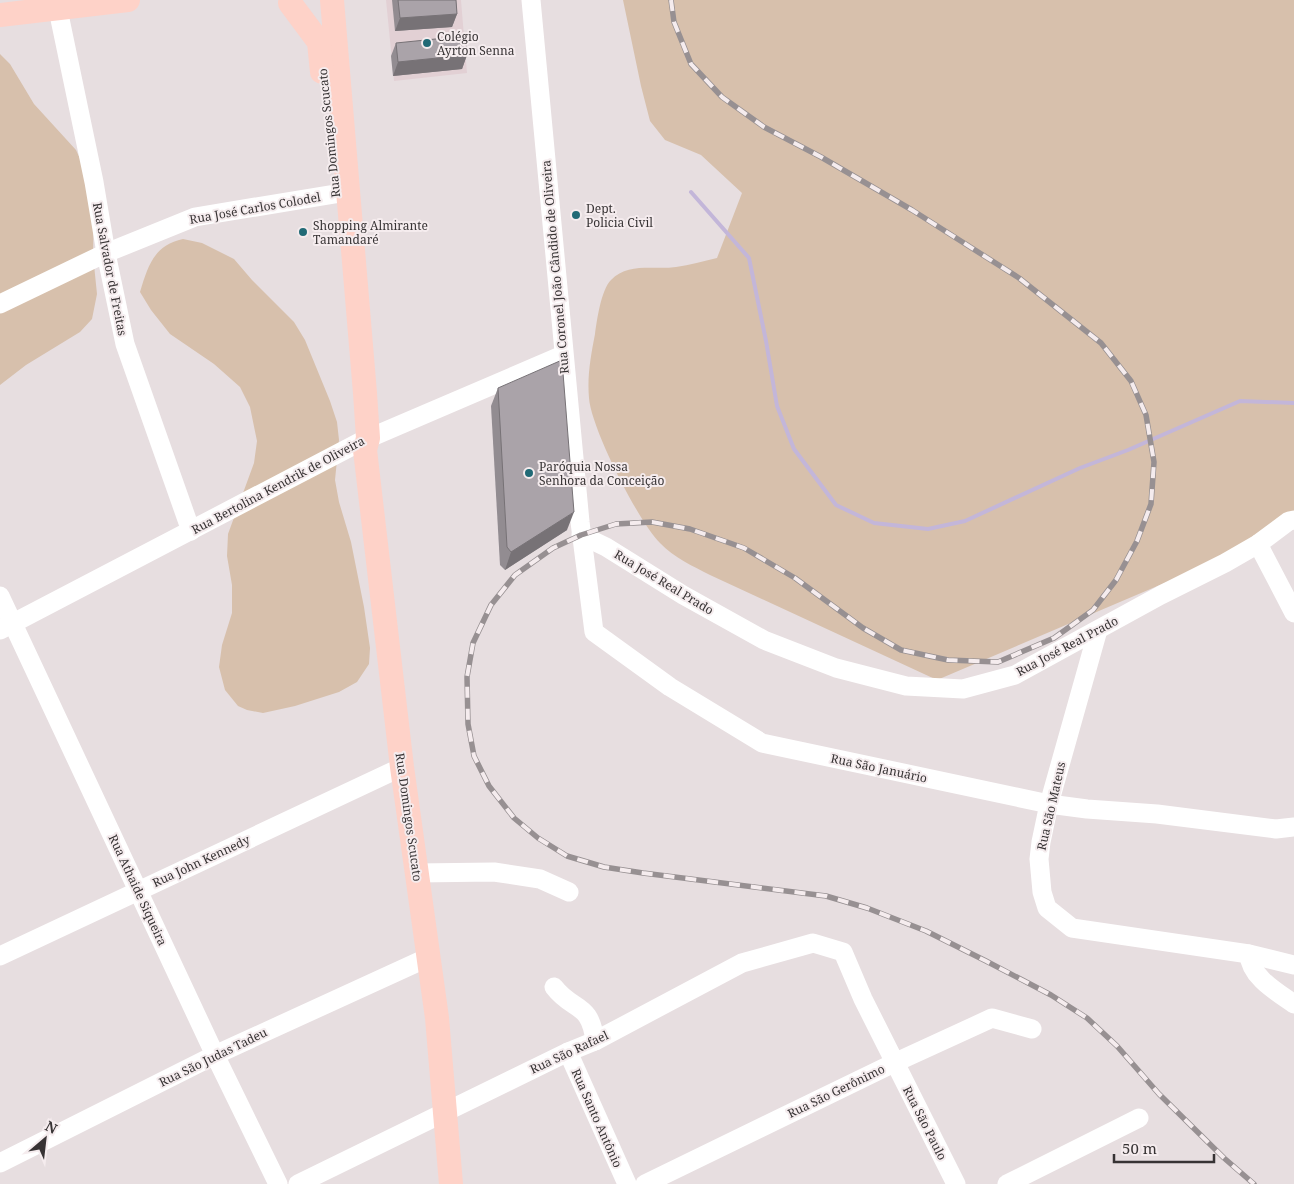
<svg xmlns="http://www.w3.org/2000/svg" width="1294" height="1184" viewBox="0 0 1294 1184" font-family="'Noto Serif',serif">
	<style>
		.built { fill: #e2d0d4 }
		.green { fill: #d7c0ac }
		.lines { fill: none; stroke-linecap: round; stroke-linejoin: round }
		.stream { stroke: #c3b6d9; stroke-width: 4 }
		.minor { stroke: #fff; stroke-width: 19 }
		.major { stroke: #fed2c8; stroke-width: 24 }
		.rail-casing { stroke: #979092; stroke-width: 5.5 }
		.rail { stroke: #f5ecee; stroke-width: 4; stroke-dasharray: 11; stroke-linecap: butt }
		.wall { fill: #928c91 }
		.shaded-wall { fill: #777276 }
		.building { fill: #aaa3a9; stroke: #777276 }
		.poi-dot { fill: #216a76; stroke: #f5ecee; stroke-width: 2 }
		.labels { text-anchor: middle; dominant-baseline: central; stroke-width: 4; stroke-linejoin: round; paint-order: stroke }
		.poi-label { font-size: 12px; fill: #373334; stroke: #f5ecee; text-anchor: start }
		.street-label { font-size: 12px; fill: #373334; stroke: #f5ecee }
	</style>
	<rect width="100%" height="100%" fill="#e7dee0"/>
	<path class="built" d="M 386,0 L 461,0 L 467,73 L 394,81 Z"/>
	<g class="green">
		<path d="M 623,0 L 1294,0 L 1294,528 L 937,680 L 710,575 C 693,566 674,558 660,543 C 638,521 591,428 589,398 C 587,376 591,355 595,334 C 597,320 601,290 611,280 C 628,262 654,270 676,267 C 690,265 703,261 717,258 L 742,193 L 701,155 L 665,140 L 650,121 L 641,86 Z"/>
		<path d="M 0,54 L 10,64 L 34,104 L 76,150 L 89,178 L 94,206 L 93,255 L 97,294 L 92,319 L 80,332 L 26,365 L 0,385 Z"/>
		<path d="M 183,239 L 202,243 L 234,259 L 252,280 L 294,322 L 305,340 L 330,401 L 337,422 L 339,440 L 335,480 L 339,502 L 351,542 L 364,607 L 370,648 L 369,664 L 357,682 L 339,692 L 295,706 L 263,713 L 247,710 L 238,706 L 225,690 L 219,667 L 222,645 L 232,613 L 232,585 L 227,556 L 228,534 L 254,463 L 257,441 L 250,407 L 240,387 L 214,364 L 170,334 L 151,310 L 140,292 C 148,266 154,245 183,239 Z"/>
	</g>
	<g class="lines">
		<path class="stream" d="M 691,192 L 749,258 L 766,341 L 777,406 L 794,449 L 836,505 L 874,523 L 928,529 L 965,521 L 1080,468 L 1128,450 L 1240,401 L 1294,403"/>
		<g class="minor">
			<path d="M 56,0 L 94,182 L 106,253 L 125,344 L 191,531"/>
			<path d="M 531,0 L 580,522 L 594,632 L 670,687 L 762,743 L 1049,804 L 1087,809 L 1157,814 L 1276,829 L 1294,827"/>
			<path d="M 0,304 L 106,253 L 195,217 L 347,192"/>
			<path d="M 581,535 L 606,547 L 683,595 L 764,640 L 836,668 L 906,686 L 963,689 L 1015,675 L 1161,595 L 1225,563 L 1258,544 L 1289,521 L 1294,520"/>
			<path d="M 1258,544 L 1294,613"/>
			<path d="M 0,596 L 215,1055 L 278,1184"/>
			<path d="M 0,630 L 360,442 L 563,355"/>
			<path d="M 1098,630 L 1049,804 L 1041,842 L 1039,859 L 1042,892 L 1047,908 L 1072,928 L 1249,954 L 1294,965"/>
			<path d="M 417,873 L 494,872 L 540,879 L 569,892"/>
			<path d="M 1249,954 C 1250,977 1277,992 1294,1004"/>
			<path d="M 0,956 L 402,767"/>
			<path d="M 554,987 C 573,1012 590,1001 595,1041"/>
			<path d="M 568,1052 L 627,1184"/>
			<path d="M 0,1163 L 215,1055 L 429,957"/>
			<path d="M 298,1184 L 568,1052 L 595,1041 L 742,963 L 813,943 L 843,952 L 863,999 L 956,1184"/>
			<path d="M 645,1184 L 894,1063 L 992,1018 L 1032,1029"/>
			<path d="M 1007,1184 L 1139,1118"/>
		</g>
		<g class="major">
			<path d="M 332,0 L 365,393 L 368,438 L 365,450 L 402,767 L 437,1018 L 451,1184"/>
			<path d="M 290,3 L 319,42 L 322,72"/>
			<path d="M 0,15 L 128,0"/>
		</g>
		<g class="rail-casing">
			<path id="rail" d="M 671,0 L 674,22 L 691,64 L 722,97 L 764,127 L 821,157 L 912,210 L 1019,278 L 1101,343 L 1131,381 L 1146,415 L 1154,462 L 1151,504 L 1137,541 L 1116,580 L 1093,610 L 1054,638 L 998,662 L 948,660 L 901,650 L 863,628 L 795,578 L 744,548 L 690,529 L 652,522 L 616,524 L 581,535 L 553,548 L 515,575 L 491,605 L 473,643 L 467,677 L 468,724 L 474,756 L 489,786 L 514,818 L 538,838 L 567,856 L 604,867 L 643,873 L 826,896 L 867,908 L 926,931 L 986,961 L 1051,995 L 1087,1018 L 1117,1046 L 1159,1094 L 1224,1158 L 1254,1184"/>
		</g>
		<use href="#rail" class="rail"/>
	</g>
	<g class="wall">
		<path d="M 392,0 L 456,0 L 457,14 L 452,27 L 395,31 Z"/>
		<path d="M 396,43 L 467,55 L 462,69 L 393,76 L 391,56 Z"/>
		<path d="M 498,388 L 567,530 L 505,570 L 500,565 L 491,406 Z"/>
	</g>
	<g class="shaded-wall">
		<path d="M 457,14 L 452,27 L 395,31 L 400,18 Z"/>
		<path d="M 467,55 L 462,69 L 393,76 L 398,62 Z"/>
		<path d="M 574,512 L 567,530 L 505,570 L 511,552 Z"/>
	</g>
	<g class="building">
		<path d="M 398,0 L 456,0 L 457,14 L 400,18 Z"/>
		<path d="M 465,36 L 467,55 L 398,62 L 396,43 Z"/>
		<path d="M 562,360 L 574,512 L 511,552 L 507,547 L 498,388 Z"/>
	</g>
	<g class="poi-dot">
		<circle cx="427" cy="43" r="5"/>
		<circle cx="576" cy="215" r="5"/>
		<circle cx="303" cy="232" r="5"/>
		<circle cx="529" cy="473" r="5"/>
	</g>
	<g class="labels">
		<g class="poi-label">
			<text x="437" y="36">Colégio<tspan x="437" dy="14">Ayrton Senna</tspan></text>
			<text x="586" y="208">Dept.<tspan x="586" dy="14">Policia Civil</tspan></text>
			<text x="313" y="225">Shopping Almirante<tspan x="313" dy="14">Tamandaré</tspan></text>
			<text x="539" y="466">Paróquia Nossa<tspan x="539" dy="14">Senhora da Conceição</tspan></text>
		</g>
		<g class="street-label">
			<text transform="translate(329 133) rotate(-96)">Rua Domingos Scucato</text>
			<text transform="translate(255 208) rotate(-10)">Rua José Carlos Colodel</text>
			<text transform="translate(555 267) rotate(-95)">Rua Coronel João Cândido de Oliveira</text>
			<text transform="translate(110 269) rotate(79)">Rua Salvador de Freitas</text>
			<text transform="translate(278 485) rotate(-28)">Rua Bertolina Kendrik de Oliveira</text>
			<text transform="translate(664 582) rotate(31)">Rua José Real Prado</text>
			<text transform="translate(1067 646) rotate(-28)">Rua José Real Prado</text>
			<text transform="translate(879 768) rotate(12)">Rua São Januário</text>
			<text transform="translate(1051 806) rotate(-77)">Rua São Mateus</text>
			<text transform="translate(409 817) rotate(82)">Rua Domingos Scucato</text>
			<text transform="translate(201 861) rotate(-25)">Rua John Kennedy</text>
			<text transform="translate(138 890) rotate(65)">Rua Athaide Siqueira</text>
			<text transform="translate(569 1052) rotate(-25)">Rua São Rafael</text>
			<text transform="translate(213 1057) rotate(-26)">Rua São Judas Tadeu</text>
			<text transform="translate(836 1091) rotate(-26)">Rua São Gerônimo</text>
			<text transform="translate(597 1118) rotate(66)">Rua Santo Antônio</text>
			<text transform="translate(925 1123) rotate(63)">Rua São Paulo</text>
		</g>
	</g>
	<g transform="translate(45 1139) rotate(28)" stroke="#f5ecee" stroke-width="4" paint-order="stroke">
	<path d="M0-4L9 19L0 12L-9 19Z" fill="#373334"/>
	<text y="-8" font-size="14" font-weight="bold" text-anchor="middle" fill="#373334">N</text>
	</g>
	<path d="M1114 1154v8h100v-8" fill="none" stroke="#373334" stroke-width="2.5"/>
	<text x="1122" y="1154" font-size="15" fill="#373334" stroke="#f5ecee" stroke-width="4" paint-order="stroke">50 m</text>
</svg>
